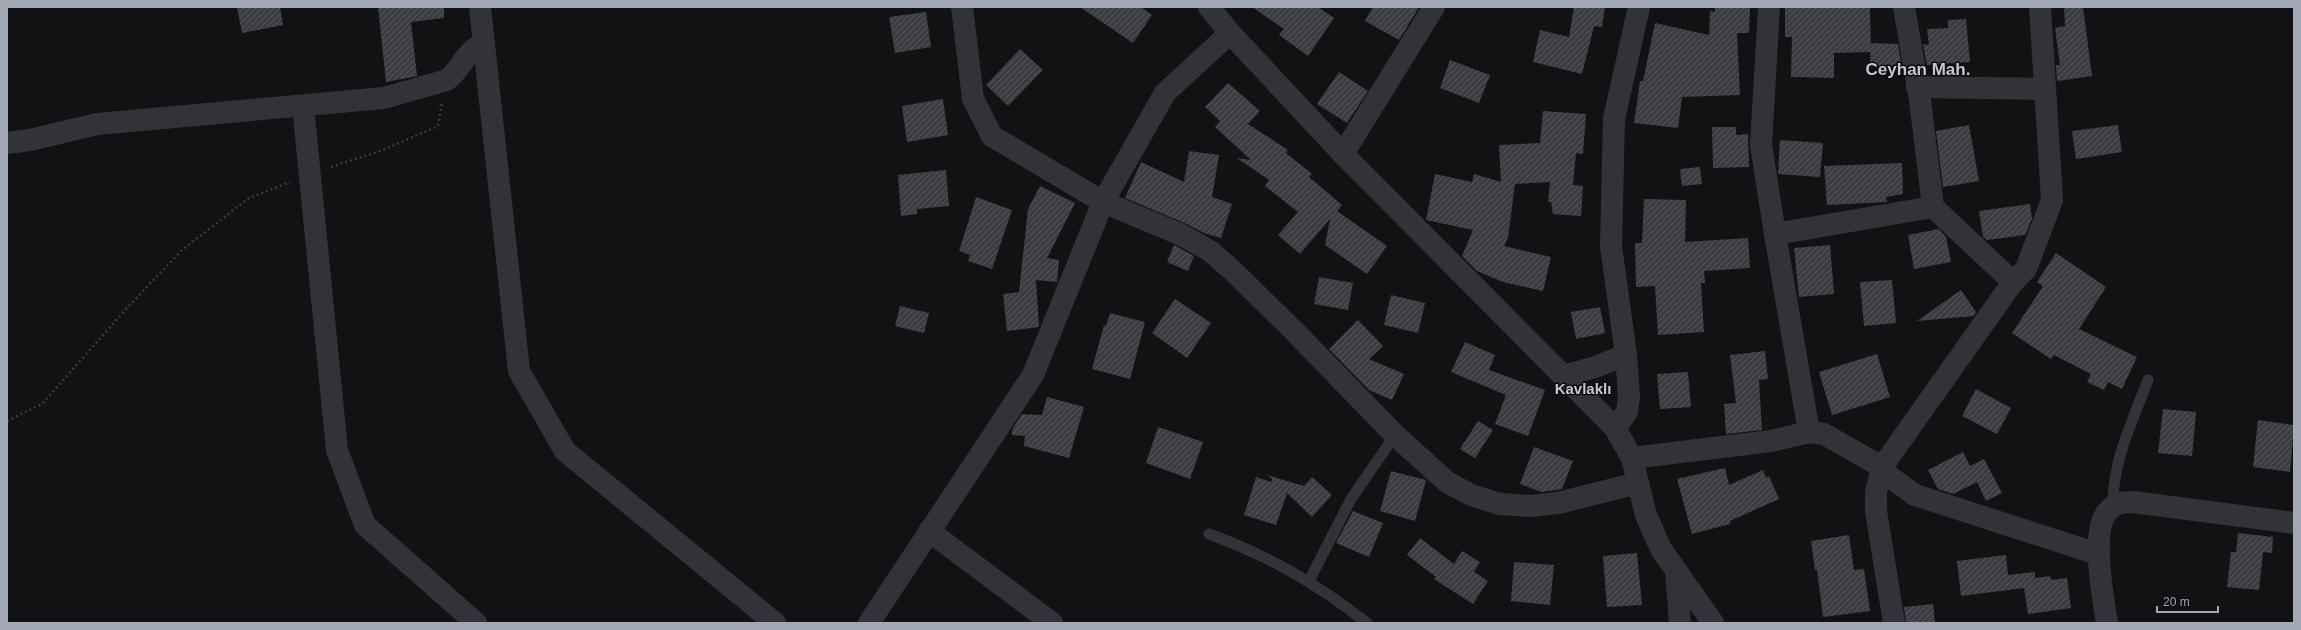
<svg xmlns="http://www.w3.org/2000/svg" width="2301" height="630" viewBox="0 0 2301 630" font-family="Arial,sans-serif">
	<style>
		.building { fill: url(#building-hatch) }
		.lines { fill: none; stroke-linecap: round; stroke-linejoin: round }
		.path { stroke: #383a40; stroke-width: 2.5; stroke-dasharray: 2 3; stroke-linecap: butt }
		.service { stroke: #323339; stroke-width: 11 }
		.minor { stroke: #323339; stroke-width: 22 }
		.labels { text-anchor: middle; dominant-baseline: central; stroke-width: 3; stroke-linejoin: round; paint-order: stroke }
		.quarter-label { font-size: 15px; font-weight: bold; fill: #c3c7d1; stroke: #0d0d0f }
		.district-label { font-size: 17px; font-weight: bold; fill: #c3c7d1; stroke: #0d0d0f }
	</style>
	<defs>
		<pattern id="building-hatch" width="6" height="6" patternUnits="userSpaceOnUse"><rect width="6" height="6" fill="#3c3d42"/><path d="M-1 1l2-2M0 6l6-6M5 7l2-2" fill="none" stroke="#55565b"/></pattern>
	</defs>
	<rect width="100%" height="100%" fill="#121214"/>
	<g class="building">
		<path d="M 237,7 L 280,7 L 283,25 L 242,33 Z"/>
		<path d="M 378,7 L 444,7 L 444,18 L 411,22 L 417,76 L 386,82 Z"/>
		<path d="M 1080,7 L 1141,7 L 1152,15 L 1133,43 Z"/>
		<path d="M 1252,7 L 1318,7 L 1334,18 L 1308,56 L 1279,35 L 1284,29 Z"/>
		<path d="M 1373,7 L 1419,7 L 1399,40 L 1365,21 Z"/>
		<path d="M 1574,7 L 1605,7 L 1602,27 L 1594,26 L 1582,74 L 1533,62 L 1540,30 L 1569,37 Z"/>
		<path d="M 1715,7 L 1750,7 L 1749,33 L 1737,33 L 1740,95 L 1682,97 L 1678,128 L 1634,123 L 1640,81 L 1643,81 L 1655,23 L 1709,35 L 1710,11 L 1715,12 Z"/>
		<path d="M 1785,7 L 1870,7 L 1871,52 L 1834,53 L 1834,78 L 1791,77 L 1792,37 L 1785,37 Z"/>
		<path d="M 2064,7 L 2083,7 L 2092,76 L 2057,81 L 2056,65 L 2060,65 L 2055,28 L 2065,26 Z"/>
		<path d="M 926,12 L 931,47 L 895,53 L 889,17 Z"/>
		<path d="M 1966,19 L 1970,62 L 1927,65 L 1923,44 L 1929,45 L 1927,29 L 1948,28 L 1948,20 Z"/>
		<path d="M 1871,43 L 1898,44 L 1902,67 L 1870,67 Z"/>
		<path d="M 1020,49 L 1043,70 L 1008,106 L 986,85 Z"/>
		<path d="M 1450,60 L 1490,75 L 1479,103 L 1440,88 Z"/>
		<path d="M 1339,72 L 1368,91 L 1347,123 L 1317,104 Z"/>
		<path d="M 1228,83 L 1260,111 L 1248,124 L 1288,150 L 1286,153 L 1312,174 L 1309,177 L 1342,205 L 1337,211 L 1387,246 L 1367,274 L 1325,245 L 1330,219 L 1300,254 L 1278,235 L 1298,212 L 1265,186 L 1269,180 L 1237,158 L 1251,160 L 1215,127 L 1220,121 L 1205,107 Z"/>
		<path d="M 943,99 L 948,135 L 907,142 L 902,106 Z"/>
		<path d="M 1543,111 L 1586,114 L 1583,154 L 1576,153 L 1573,185 L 1583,186 L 1581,216 L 1553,214 L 1551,202 L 1548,202 L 1550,182 L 1515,184 L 1508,238 L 1504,246 L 1551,257 L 1543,291 L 1503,282 L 1477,271 L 1462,256 L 1473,230 L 1426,220 L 1435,174 L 1472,182 L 1474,174 L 1501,182 L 1499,145 L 1540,143 Z"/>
		<path d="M 1969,125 L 1979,181 L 1943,187 L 1936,131 Z"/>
		<path d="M 2118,125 L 2122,152 L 2076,159 L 2072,131 Z"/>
		<path d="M 1712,127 L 1736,127 L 1736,135 L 1748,134 L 1749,167 L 1713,168 Z"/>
		<path d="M 1780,140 L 1823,143 L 1820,177 L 1778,174 Z"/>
		<path d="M 1189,151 L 1219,155 L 1212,197 L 1232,204 L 1221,238 L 1204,233 L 1187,224 L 1125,198 L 1141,162 L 1184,182 Z"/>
		<path d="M 1902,163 L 1903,194 L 1886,197 L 1887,202 L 1827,205 L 1824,166 Z"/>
		<path d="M 1700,167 L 1702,184 L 1682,186 L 1680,169 Z"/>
		<path d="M 946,170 L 949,206 L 917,209 L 917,214 L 901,216 L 898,175 Z"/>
		<path d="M 1040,186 L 1075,203 L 1047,258 L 1059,260 L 1057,282 L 1036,280 L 1039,327 L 1007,331 L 1003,294 L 1019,292 L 1028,209 Z"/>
		<path d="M 976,197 L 1012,210 L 992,269 L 968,261 L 970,255 L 959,251 Z"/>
		<path d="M 1644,199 L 1686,200 L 1685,242 L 1748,238 L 1750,268 L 1704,271 L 1705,283 L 1701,283 L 1704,332 L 1658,335 L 1655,286 L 1636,287 L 1635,243 L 1642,243 Z"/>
		<path d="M 2030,204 L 2032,219 L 2025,235 L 1987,240 L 1983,237 L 1979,211 Z"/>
		<path d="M 1939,229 L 1946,237 L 1951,262 L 1914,269 L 1908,235 Z"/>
		<path d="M 1174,245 L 1194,256 L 1188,271 L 1167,262 Z"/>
		<path d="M 1830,245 L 1834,294 L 1799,297 L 1794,248 Z"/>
		<path d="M 2056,253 L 2106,287 L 2079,329 L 2137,357 L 2122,389 L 2108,382 L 2104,390 L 2087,382 L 2091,374 L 2054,355 L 2051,359 L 2012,333 L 2043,286 L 2037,282 Z"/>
		<path d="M 1319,277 L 1353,283 L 1348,310 L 1314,304 Z"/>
		<path d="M 1892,280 L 1896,323 L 1864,326 L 1860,282 Z"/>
		<path d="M 1961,290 L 1976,312 L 1974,316 L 1917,321 Z"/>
		<path d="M 1391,295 L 1425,303 L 1418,333 L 1384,325 Z"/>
		<path d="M 1175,299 L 1211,323 L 1187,358 L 1152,333 Z"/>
		<path d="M 900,306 L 929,313 L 924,333 L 895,326 Z"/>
		<path d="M 1600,307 L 1605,333 L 1576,339 L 1571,312 Z"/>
		<path d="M 1110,313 L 1145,322 L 1130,379 L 1092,369 L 1104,325 L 1106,326 Z"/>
		<path d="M 1358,320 L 1383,346 L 1369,359 L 1404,374 L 1392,400 L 1369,390 L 1329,349 Z"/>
		<path d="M 1465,342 L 1495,355 L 1489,370 L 1545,390 L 1528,436 L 1495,424 L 1506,395 L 1451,372 Z"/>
		<path d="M 1765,351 L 1768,379 L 1759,380 L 1762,430 L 1726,434 L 1724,404 L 1736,403 L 1730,355 Z"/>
		<path d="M 1877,354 L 1890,397 L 1832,415 L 1819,372 Z"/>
		<path d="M 1688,372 L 1691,407 L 1660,409 L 1657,374 Z"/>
		<path d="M 1976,389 L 2011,408 L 1997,434 L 1962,416 Z"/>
		<path d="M 1047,397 L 1084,407 L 1069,458 L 1024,446 L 1025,436 L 1012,435 L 1012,430 L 1022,414 L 1042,415 Z"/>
		<path d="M 2163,409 L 2196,412 L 2192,456 L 2158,453 Z"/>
		<path d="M 2258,420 L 2294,425 L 2290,472 L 2253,467 Z"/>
		<path d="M 1478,421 L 1493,430 L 1475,458 L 1460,449 Z"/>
		<path d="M 1158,427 L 1203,442 L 1190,479 L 1146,463 Z"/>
		<path d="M 1534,447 L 1573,461 L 1562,489 L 1542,492 L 1520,484 Z"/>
		<path d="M 1963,452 L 1970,466 L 1984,459 L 2002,493 L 1986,501 L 1977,482 L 1953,494 L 1938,489 L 1928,470 Z"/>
		<path d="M 1725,468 L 1729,485 L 1763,470 L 1766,478 L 1769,476 L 1779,499 L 1730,521 L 1730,524 L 1692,534 L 1677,479 Z"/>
		<path d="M 1391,471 L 1426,480 L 1415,521 L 1380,511 Z"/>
		<path d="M 1267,475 L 1304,486 L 1312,477 L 1332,495 L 1312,517 L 1287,493 L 1276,525 L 1244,515 L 1256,477 L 1271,482 L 1272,479 Z"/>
		<path d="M 1353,511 L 1383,523 L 1369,557 L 1336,543 Z"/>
		<path d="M 2238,533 L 2273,537 L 2272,553 L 2263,552 L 2259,590 L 2227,587 L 2231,552 L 2236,552 Z"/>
		<path d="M 1849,535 L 1854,570 L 1864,569 L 1870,611 L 1823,617 L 1817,570 L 1815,570 L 1811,541 Z"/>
		<path d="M 1420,538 L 1454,564 L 1462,551 L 1480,562 L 1474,572 L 1488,581 L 1473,604 L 1434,579 L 1436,577 L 1407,555 Z"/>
		<path d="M 1637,553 L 1642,605 L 1607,607 L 1603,556 Z"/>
		<path d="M 2006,555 L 2008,575 L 2035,572 L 2035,578 L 2050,576 L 2051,580 L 2067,578 L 2071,608 L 2028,614 L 2024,588 L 1961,596 L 1957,561 Z"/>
		<path d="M 1514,562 L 1554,565 L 1550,605 L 1511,601 Z"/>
		<path d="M 1933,604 L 1935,623 L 1906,623 L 1904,607 Z"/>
	</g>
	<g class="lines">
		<g class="path">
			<path d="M 331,167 L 383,150 L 438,126 L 442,102"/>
			<path d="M 7,421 L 42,404 L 127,308 L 182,250 L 249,198 L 290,182"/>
		</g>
		<g class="service">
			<path d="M 2113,506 C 2112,462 2133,420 2148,380"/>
			<path d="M 1209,534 C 1269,556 1316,583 1367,623"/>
			<path d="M 1309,581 L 1351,499 L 1395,435"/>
		</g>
		<g class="minor">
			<path d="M 480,7 L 519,371 L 565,451 L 775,623"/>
			<path d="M 962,7 L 973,99 L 992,136 L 1103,202 L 1182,235 L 1210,251 L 1232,270 L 1296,333 L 1395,435 L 1447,482 L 1471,495 L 1500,504 L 1531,506 L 1558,503 L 1638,483"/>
			<path d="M 1209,7 L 1230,33 L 1343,154 L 1615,428 L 1632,458 L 1646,515 L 1661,549 L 1713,623"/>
			<path d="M 1769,7 L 1761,145 L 1775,234"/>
			<path d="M 1904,7 L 1920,100 L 1933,207 L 2013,282"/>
			<path d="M 1917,87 L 2044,89"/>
			<path d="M 303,106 L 337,450 L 365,525 L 476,623"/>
			<path d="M 7,143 L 30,140 L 97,124 L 384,98 L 447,80 C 462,69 465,50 484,44"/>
			<path d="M 1343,154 L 1434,7"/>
			<path d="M 1564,376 L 1595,367 L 1626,355"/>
			<path d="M 1615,428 L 1627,412 L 1629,397 L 1626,355 L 1611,246 L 1614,119 L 1639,7"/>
			<path d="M 1809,432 L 1775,234 L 1933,207"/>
			<path d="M 1632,458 L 1771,441 L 1809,432 L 1824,434 L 1882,467 L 1890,477 L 1915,495 L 2098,554"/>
			<path d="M 929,531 L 1052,623"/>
			<path d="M 1676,571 L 1680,623"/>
			<path d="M 869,623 L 1033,375 L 1103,202 L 1165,93 L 1230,33"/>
			<path d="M 1894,623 L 1876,511 L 1876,492 L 1882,467 L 2013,282 L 2026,269 L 2052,200 L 2040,7"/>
			<path d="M 2107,623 C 2103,598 2090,530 2108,511 C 2115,503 2123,502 2133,502 L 2294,523"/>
		</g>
	</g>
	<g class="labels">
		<g class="quarter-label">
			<text x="1583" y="388">Kavlaklı</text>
		</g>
		<g class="district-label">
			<text x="1918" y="69">Ceyhan Mah.</text>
		</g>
	</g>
	<rect width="2301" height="630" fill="none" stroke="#a2a8b6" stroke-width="16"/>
	<path d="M2157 606v6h61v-6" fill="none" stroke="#a2a8b6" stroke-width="2"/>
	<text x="2163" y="606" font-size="12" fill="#a2a8b6" stroke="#0d0d0f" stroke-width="3" paint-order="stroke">20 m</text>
</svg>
